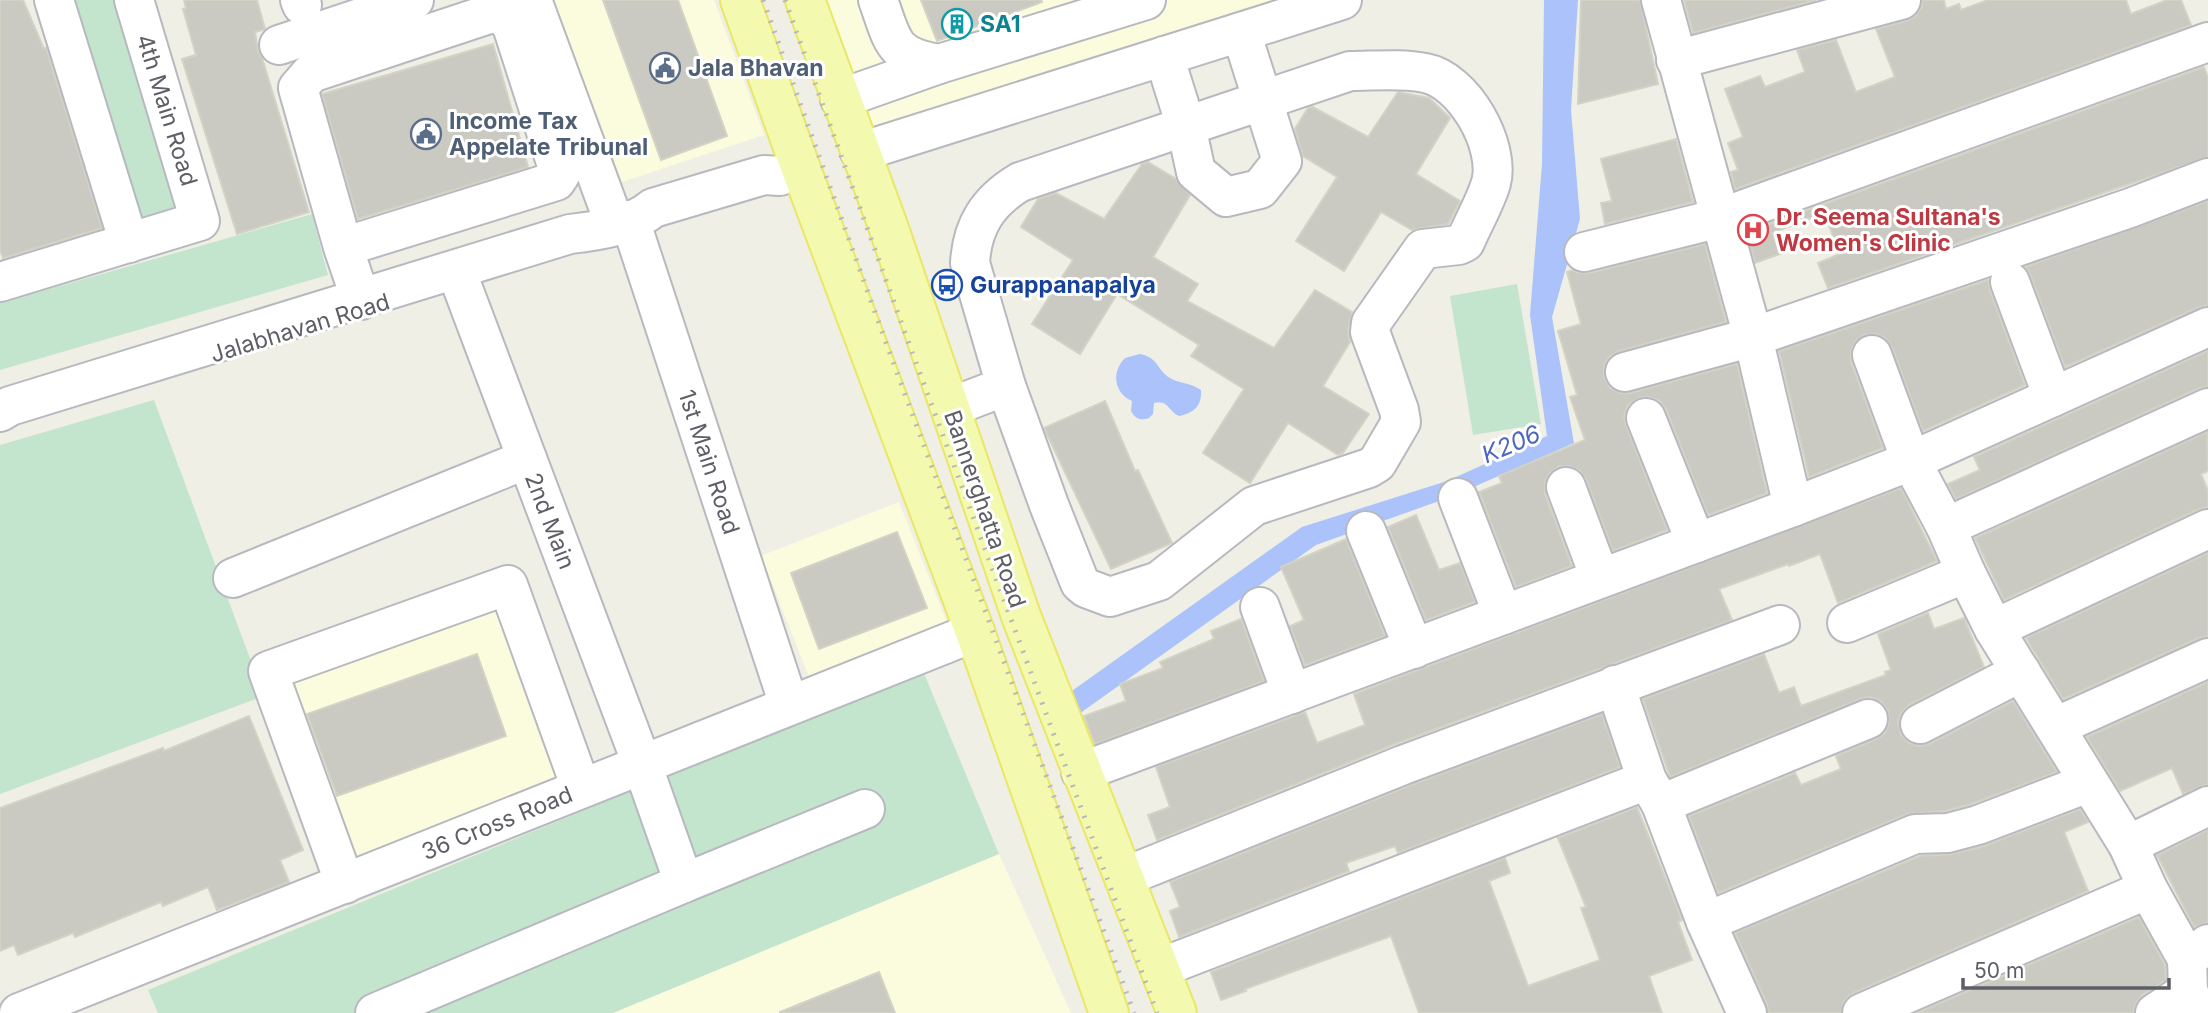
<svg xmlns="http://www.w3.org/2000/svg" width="2208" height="1013" viewBox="0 0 2208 1013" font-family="Inter,sans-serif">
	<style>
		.commercial { fill: #fbfcde }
		.green { fill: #c4e5cd }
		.water { fill: #abc3fa }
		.building { fill: #cbcac2; stroke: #d3d3c5; stroke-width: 2 }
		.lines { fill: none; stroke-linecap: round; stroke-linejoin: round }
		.minor-casing { stroke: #b8b9bf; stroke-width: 42 }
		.major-casing { stroke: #e9e765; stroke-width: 42 }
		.minor { stroke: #fff; stroke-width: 38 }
		.major { stroke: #f3fab0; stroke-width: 38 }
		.rail { stroke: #b8b8b9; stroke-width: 5; stroke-dasharray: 2 9; stroke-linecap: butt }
		.labels { text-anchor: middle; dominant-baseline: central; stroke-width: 6; stroke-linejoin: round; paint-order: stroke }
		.culture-label { font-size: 23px; font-weight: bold; fill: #0d838f; stroke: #fff; text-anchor: start }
		.service-label { font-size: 23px; font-weight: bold; fill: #4e5e75; stroke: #fff; text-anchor: start }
		.street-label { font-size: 23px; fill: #5e5f66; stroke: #fff }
		.health-label { font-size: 23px; font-weight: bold; fill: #be3a42; stroke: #fff; text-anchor: start }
		.transit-label { font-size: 23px; font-weight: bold; fill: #164399; stroke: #fff; text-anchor: start }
		.water-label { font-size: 24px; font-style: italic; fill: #4e67bd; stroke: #fff }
	</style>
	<rect width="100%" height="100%" fill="#efefe6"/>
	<g class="commercial">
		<path d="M 554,0 L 714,0 L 764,135 L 622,182 Z"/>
		<path d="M 824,0 L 1285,0 L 869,127 Z"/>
		<path d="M 899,502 L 948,625 L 810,679 L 761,556 Z"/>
		<path d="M 513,566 L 590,770 L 326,876 L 253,666 Z"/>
		<path d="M 999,854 L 1071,1013 L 612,1013 Z"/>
	</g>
	<g class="green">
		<path d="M 65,0 L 117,0 L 178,211 L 134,224 Z"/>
		<path d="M 312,214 L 328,275 L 0,370 L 0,303 Z"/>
		<path d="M 1517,284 L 1541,424 L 1473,435 L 1450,296 Z"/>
		<path d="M 154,400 L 264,696 L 0,794 L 0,445 Z"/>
		<path d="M 923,671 L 999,854 L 613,1013 L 158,1013 L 148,990 Z"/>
	</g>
	<g class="water">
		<path d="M 1544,0 L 1578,0 L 1571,110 L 1580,219 L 1552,317 L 1574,443 L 1453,496 L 1316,545 L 1079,714 L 1069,693 L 1302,527 L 1447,481 L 1547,436 L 1530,315 L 1542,164 Z"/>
		<path d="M 1140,354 C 1159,358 1157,370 1170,378 C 1180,384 1189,382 1201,390 C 1202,406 1194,413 1179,416 C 1168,411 1168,399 1154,403 L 1153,414 L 1149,418 C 1141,421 1135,419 1131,411 L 1132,401 C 1114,393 1111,372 1125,358 Z"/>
	</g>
	<g class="building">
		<path d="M 0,0 L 23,0 L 44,49 L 46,48 L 102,228 L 3,258 L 0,250 Z"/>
		<path d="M 184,0 L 257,0 L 265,29 L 255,32 L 258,51 L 262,58 L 309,212 L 237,234 L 182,59 L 196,55 L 183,9 L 186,8 Z"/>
		<path d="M 603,0 L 678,0 L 727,136 L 661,160 Z"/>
		<path d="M 921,0 L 1041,0 L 1042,2 L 937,41 Z"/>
		<path d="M 1581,0 L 1640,0 L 1658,84 L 1578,104 Z"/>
		<path d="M 1684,0 L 1816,0 L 1693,33 Z"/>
		<path d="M 1922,0 L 1944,0 L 1946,9 L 1959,4 L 1961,10 L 1988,0 L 2126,0 L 2131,14 L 2167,0 L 2181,0 L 2191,25 L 1735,189 L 1731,172 L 1738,170 L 1728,143 L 1743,137 L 1725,89 L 1760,76 L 1765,87 L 1805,72 L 1797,50 L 1836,40 L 1856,92 L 1895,77 L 1876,29 L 1907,21 L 1916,16 L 1922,6 Z"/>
		<path d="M 493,44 L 528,167 L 358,219 L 322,94 Z"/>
		<path d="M 2204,67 L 2208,78 L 2208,157 L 1828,288 L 1818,263 L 1840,254 L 1824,213 L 1772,233 L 1780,254 L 1755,263 L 1747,232 Z"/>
		<path d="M 1398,92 L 1429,98 L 1450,118 L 1416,174 L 1460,201 L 1448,224 L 1412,230 L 1381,212 L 1344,271 L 1296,241 L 1337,177 L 1303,156 L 1295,129 L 1308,108 L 1313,107 L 1368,137 Z"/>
		<path d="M 1676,139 L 1693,202 L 1605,224 L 1601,203 L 1612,201 L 1601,159 Z"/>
		<path d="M 1148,162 L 1176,179 L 1190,195 L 1153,257 L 1198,284 L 1187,301 L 1274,348 L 1315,290 L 1352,312 L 1348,330 L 1350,342 L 1323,386 L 1369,414 L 1343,453 L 1338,455 L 1288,423 L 1250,483 L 1203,453 L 1244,389 L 1191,356 L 1199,345 L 1117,294 L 1080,354 L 1032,324 L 1073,260 L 1021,227 L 1038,199 L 1056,193 L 1104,219 L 1142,164 Z"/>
		<path d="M 2208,201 L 2208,305 L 2199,307 L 2065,367 L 2030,274 L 2025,267 Z"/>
		<path d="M 1705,244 L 1726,322 L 1619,351 L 1609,357 L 1604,367 L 1604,377 L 1610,388 L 1620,393 L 1630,393 L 1737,364 L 1767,493 L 1708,515 L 1666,409 L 1659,400 L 1650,397 L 1639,398 L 1628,405 L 1624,416 L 1626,425 L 1667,530 L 1613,551 L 1586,479 L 1579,470 L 1570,466 L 1559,466 L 1549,474 L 1545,483 L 1545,494 L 1572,566 L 1516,587 L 1479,492 L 1502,483 L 1499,476 L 1585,440 L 1570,397 L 1577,395 L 1558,331 L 1581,324 L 1567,272 L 1573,270 L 1579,273 L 1589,273 Z"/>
		<path d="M 1988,280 L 1990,290 L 2025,385 L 1923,431 L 1892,347 L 1885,338 L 1876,334 L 1864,335 L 1855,342 L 1851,351 L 1851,362 L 1883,448 L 1809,477 L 1779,351 Z"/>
		<path d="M 2208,351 L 2208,386 L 2199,388 L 1956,499 L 1948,484 L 1980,470 L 1974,457 Z"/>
		<path d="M 1105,401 L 1135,471 L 1138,470 L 1172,543 L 1111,569 L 1044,428 Z"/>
		<path d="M 2207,432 L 2208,471 L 2201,474 L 2208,491 L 2208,507 L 2199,509 L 2004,600 L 1975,538 Z"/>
		<path d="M 1901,488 L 1937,561 L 1838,603 L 1820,554 L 1789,566 L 1788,564 L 1719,589 L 1732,620 L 1395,744 L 1157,840 L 1148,815 L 1170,807 L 1156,767 L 1305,712 L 1317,743 L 1365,725 L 1354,694 Z"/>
		<path d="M 1416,515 L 1439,570 L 1460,563 L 1475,602 L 1426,620 L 1388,527 Z"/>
		<path d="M 897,532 L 927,608 L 819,649 L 791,573 Z"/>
		<path d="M 1346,539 L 1385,636 L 1305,665 L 1290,626 L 1304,620 L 1281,567 Z"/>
		<path d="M 2208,553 L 2208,636 L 2199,638 L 2063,699 L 2026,638 Z"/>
		<path d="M 1928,613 L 1934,629 L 1964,618 L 1984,667 L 1909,705 L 1901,713 L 1898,722 L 1901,735 L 1909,743 L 1918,746 L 1929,744 L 2013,701 L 2057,772 L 1971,804 L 1945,811 L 1907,814 L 1718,893 L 1689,816 L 1795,773 L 1801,785 L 1841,769 L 1836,756 L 1876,739 L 1885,733 L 1889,723 L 1888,711 L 1881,701 L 1870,697 L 1860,699 L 1670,777 L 1643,699 L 1764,654 L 1779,693 L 1794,687 L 1801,706 L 1886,675 L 1885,672 L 1891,670 L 1878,634 Z"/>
		<path d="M 1241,619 L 1264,681 L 1095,744 L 1084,716 L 1126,701 L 1120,684 L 1163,668 L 1160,662 L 1214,639 L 1211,631 Z"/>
		<path d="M 477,654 L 506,736 L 337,796 L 307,714 Z"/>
		<path d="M 2208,682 L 2208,784 L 2183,794 L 2172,768 L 2120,791 L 2087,737 Z"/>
		<path d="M 1602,714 L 1620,767 L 1398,853 L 1395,846 L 1346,863 L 1349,871 L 1179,937 L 1170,911 L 1180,907 L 1170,882 L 1411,785 Z"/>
		<path d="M 249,716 L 303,850 L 280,860 L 289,882 L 217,910 L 208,887 L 163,906 L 161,902 L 75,937 L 73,933 L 18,955 L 14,945 L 0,951 L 0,808 L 163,748 L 164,751 Z"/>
		<path d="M 1637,807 L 1682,920 L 1678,922 L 1692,960 L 1649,976 L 1662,1013 L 1419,1013 L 1391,936 L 1245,989 L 1246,991 L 1221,1000 L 1211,972 L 1505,858 L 1510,873 L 1489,881 L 1528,986 L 1600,960 L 1581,908 L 1586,907 L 1558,838 Z"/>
		<path d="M 2080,809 L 2088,822 L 2064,832 L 2088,891 L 1853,993 L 1844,1001 L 1841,1013 L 1768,1013 L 1767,1004 L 1735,933 L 1920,856 L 1953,854 L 1984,846 Z"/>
		<path d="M 2208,830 L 2208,922 L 2194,927 L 2157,855 Z"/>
		<path d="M 2139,917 L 2165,965 L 2166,980 L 2142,995 L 2136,1003 L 2133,1013 L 1917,1013 Z"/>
		<path d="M 879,972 L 895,1013 L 780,1013 L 780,1012 Z"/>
	</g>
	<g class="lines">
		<g class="minor-casing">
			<g id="minor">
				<path d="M 54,0 L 129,243"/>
				<path d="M 300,0 L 302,5"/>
				<path d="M 532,0 L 615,225"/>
				<path d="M 878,0 C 893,41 891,56 939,64"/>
				<path d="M 1661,0 L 1753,337 L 1793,507"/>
				<path d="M 279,45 L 414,0"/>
				<path d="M 1164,56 L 1186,126 L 1196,172 L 1226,197 L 1260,189 L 1282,161 L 1241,32"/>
				<path d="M 1676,60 L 1901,0"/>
				<path d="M 1350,71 C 1374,71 1401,68 1425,73 C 1464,80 1501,146 1491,183 C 1485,203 1473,223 1465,242 L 1459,245 L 1423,249 L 1371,323 L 1370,332 L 1399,410 L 1401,422 L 1377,463 L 1369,468 L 1254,506 L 1159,581 L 1110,597 L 1086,588 L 1080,583 L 1049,505 L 1006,386 L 970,263 C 972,226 988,201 1020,182 Z"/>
				<path d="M 840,99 L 939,64 L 1146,0"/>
				<path d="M 860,152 L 1342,0"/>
				<path d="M 630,220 L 789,705"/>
				<path d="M 343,247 L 556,181 L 560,175 L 512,26 L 504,16 L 492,13 L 311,73 L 298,88 L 343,247 L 361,300"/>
				<path d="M 1584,252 L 1720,218 L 2208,42"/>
				<path d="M 459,278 L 642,764 L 684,883 L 865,809"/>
				<path d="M 0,282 L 200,221 L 134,0"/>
				<path d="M 2010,282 L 2053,397"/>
				<path d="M 1872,355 L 1911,461 L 1946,527 L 1966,573 L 1994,629 L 2128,845 L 2148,889 L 2187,959"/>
				<path d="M 1625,372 L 1753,337 L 2130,208 L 2208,178"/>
				<path d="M 951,407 L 1006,386"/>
				<path d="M 0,412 L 10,406 L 570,234 C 597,231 632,226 653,208 L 764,175 L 780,176"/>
				<path d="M 1646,418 L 1696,543"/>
				<path d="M 1566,487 L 1600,578"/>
				<path d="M 1458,498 L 1503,615"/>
				<path d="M 1946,527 L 2208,408"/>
				<path d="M 1366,531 L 1414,649"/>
				<path d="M 233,578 L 527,459"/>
				<path d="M 1260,607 L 1292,694"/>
				<path d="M 1847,623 L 1966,573"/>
				<path d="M 1994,629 L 2208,529"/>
				<path d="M 1615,685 L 1647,780 L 1661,804 L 1706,922 L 1747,1013"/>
				<path d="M 1920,724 L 2021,672"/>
				<path d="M 2055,727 L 2208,658"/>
				<path d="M 1081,772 L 1793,507 L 1911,461 L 2208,327"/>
				<path d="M 1661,804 L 1868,719"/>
				<path d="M 2128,845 L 2208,806"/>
				<path d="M 1124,877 L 1403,765 L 1780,625"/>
				<path d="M 345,884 L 268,671 L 508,585 L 581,788"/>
				<path d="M 1706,922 L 1915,834 L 1948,833 L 1978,825 L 2088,783"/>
				<path d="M 1160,968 L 1647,780"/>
				<path d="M 19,1013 L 975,632"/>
				<path d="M 375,1013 L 684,883"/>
				<path d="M 1862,1013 L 2148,889"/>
				<path d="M 2155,1013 L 2188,991"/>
				<path d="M 2198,1013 L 2188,991 L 2187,959 L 2208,944"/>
			</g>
		</g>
		<g class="major-casing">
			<g id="major">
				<path d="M 740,0 L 801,169 L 975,632 L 1109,1013"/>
				<path d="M 805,0 L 888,226 L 1021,616 L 1177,1013"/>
			</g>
		</g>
		<use href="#minor" class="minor"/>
		<use href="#major" class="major"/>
		<g class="rail">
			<path d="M 763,0 L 885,340 L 1134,1013"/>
			<path d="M 785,0 L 905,333 L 1157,1013"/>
		</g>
	</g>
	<defs>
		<g id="building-ring" transform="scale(1.575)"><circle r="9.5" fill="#fff" stroke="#0f9aa8" stroke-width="1.5"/><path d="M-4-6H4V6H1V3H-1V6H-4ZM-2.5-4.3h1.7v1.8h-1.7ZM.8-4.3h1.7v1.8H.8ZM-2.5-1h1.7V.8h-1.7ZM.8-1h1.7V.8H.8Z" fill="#0f9aa8"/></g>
		<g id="civic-ring" transform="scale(1.575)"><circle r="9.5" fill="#fff" stroke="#5c6f8a" stroke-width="1.5"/><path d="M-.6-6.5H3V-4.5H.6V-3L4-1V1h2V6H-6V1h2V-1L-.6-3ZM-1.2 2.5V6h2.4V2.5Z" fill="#5c6f8a"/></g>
		<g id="hospital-ring" transform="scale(1.575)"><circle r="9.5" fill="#fff" stroke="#e0444e" stroke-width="1.5"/><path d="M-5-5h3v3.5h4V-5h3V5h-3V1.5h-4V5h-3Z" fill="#e0444e"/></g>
		<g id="bus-ring" transform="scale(1.575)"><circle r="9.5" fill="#fff" stroke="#1a4fb4" stroke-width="1.5"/><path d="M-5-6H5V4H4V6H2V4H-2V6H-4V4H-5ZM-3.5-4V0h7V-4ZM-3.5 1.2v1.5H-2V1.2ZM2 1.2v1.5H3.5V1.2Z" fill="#1a4fb4"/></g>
	</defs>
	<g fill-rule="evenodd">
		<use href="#building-ring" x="957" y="24"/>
		<use href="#civic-ring" x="665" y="68"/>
		<use href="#civic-ring" x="426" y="134"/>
		<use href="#hospital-ring" x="1753" y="230"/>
		<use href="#bus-ring" x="947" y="285"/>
	</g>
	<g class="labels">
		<g class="culture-label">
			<text x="980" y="24">SA1</text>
		</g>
		<g class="service-label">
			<text x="688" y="68">Jala Bhavan</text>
			<text x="449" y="121">Income Tax<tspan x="449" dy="26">Appelate Tribunal</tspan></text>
		</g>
		<g class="street-label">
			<text transform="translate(167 110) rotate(73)">4th Main Road</text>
			<text transform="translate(300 328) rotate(-17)">Jalabhavan Road</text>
			<text transform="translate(709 462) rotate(72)">1st Main Road</text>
			<text transform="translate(985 509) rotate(71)">Bannerghatta Road</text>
			<text transform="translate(550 521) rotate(69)">2nd Main</text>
			<text transform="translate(497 823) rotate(-22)">36 Cross Road</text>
		</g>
		<g class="health-label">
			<text x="1776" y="217">Dr. Seema Sultana's<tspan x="1776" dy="26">Women's Clinic</tspan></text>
		</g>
		<g class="transit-label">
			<text x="970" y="285">Gurappanapalya</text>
		</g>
		<g class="water-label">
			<text transform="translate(1511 444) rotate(-23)">K206</text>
		</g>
	</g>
	<path d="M1963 978v10h206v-10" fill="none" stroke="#5e5f66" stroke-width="3.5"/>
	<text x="1974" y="978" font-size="21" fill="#5e5f66" stroke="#ffffff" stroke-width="5" paint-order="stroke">50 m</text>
</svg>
